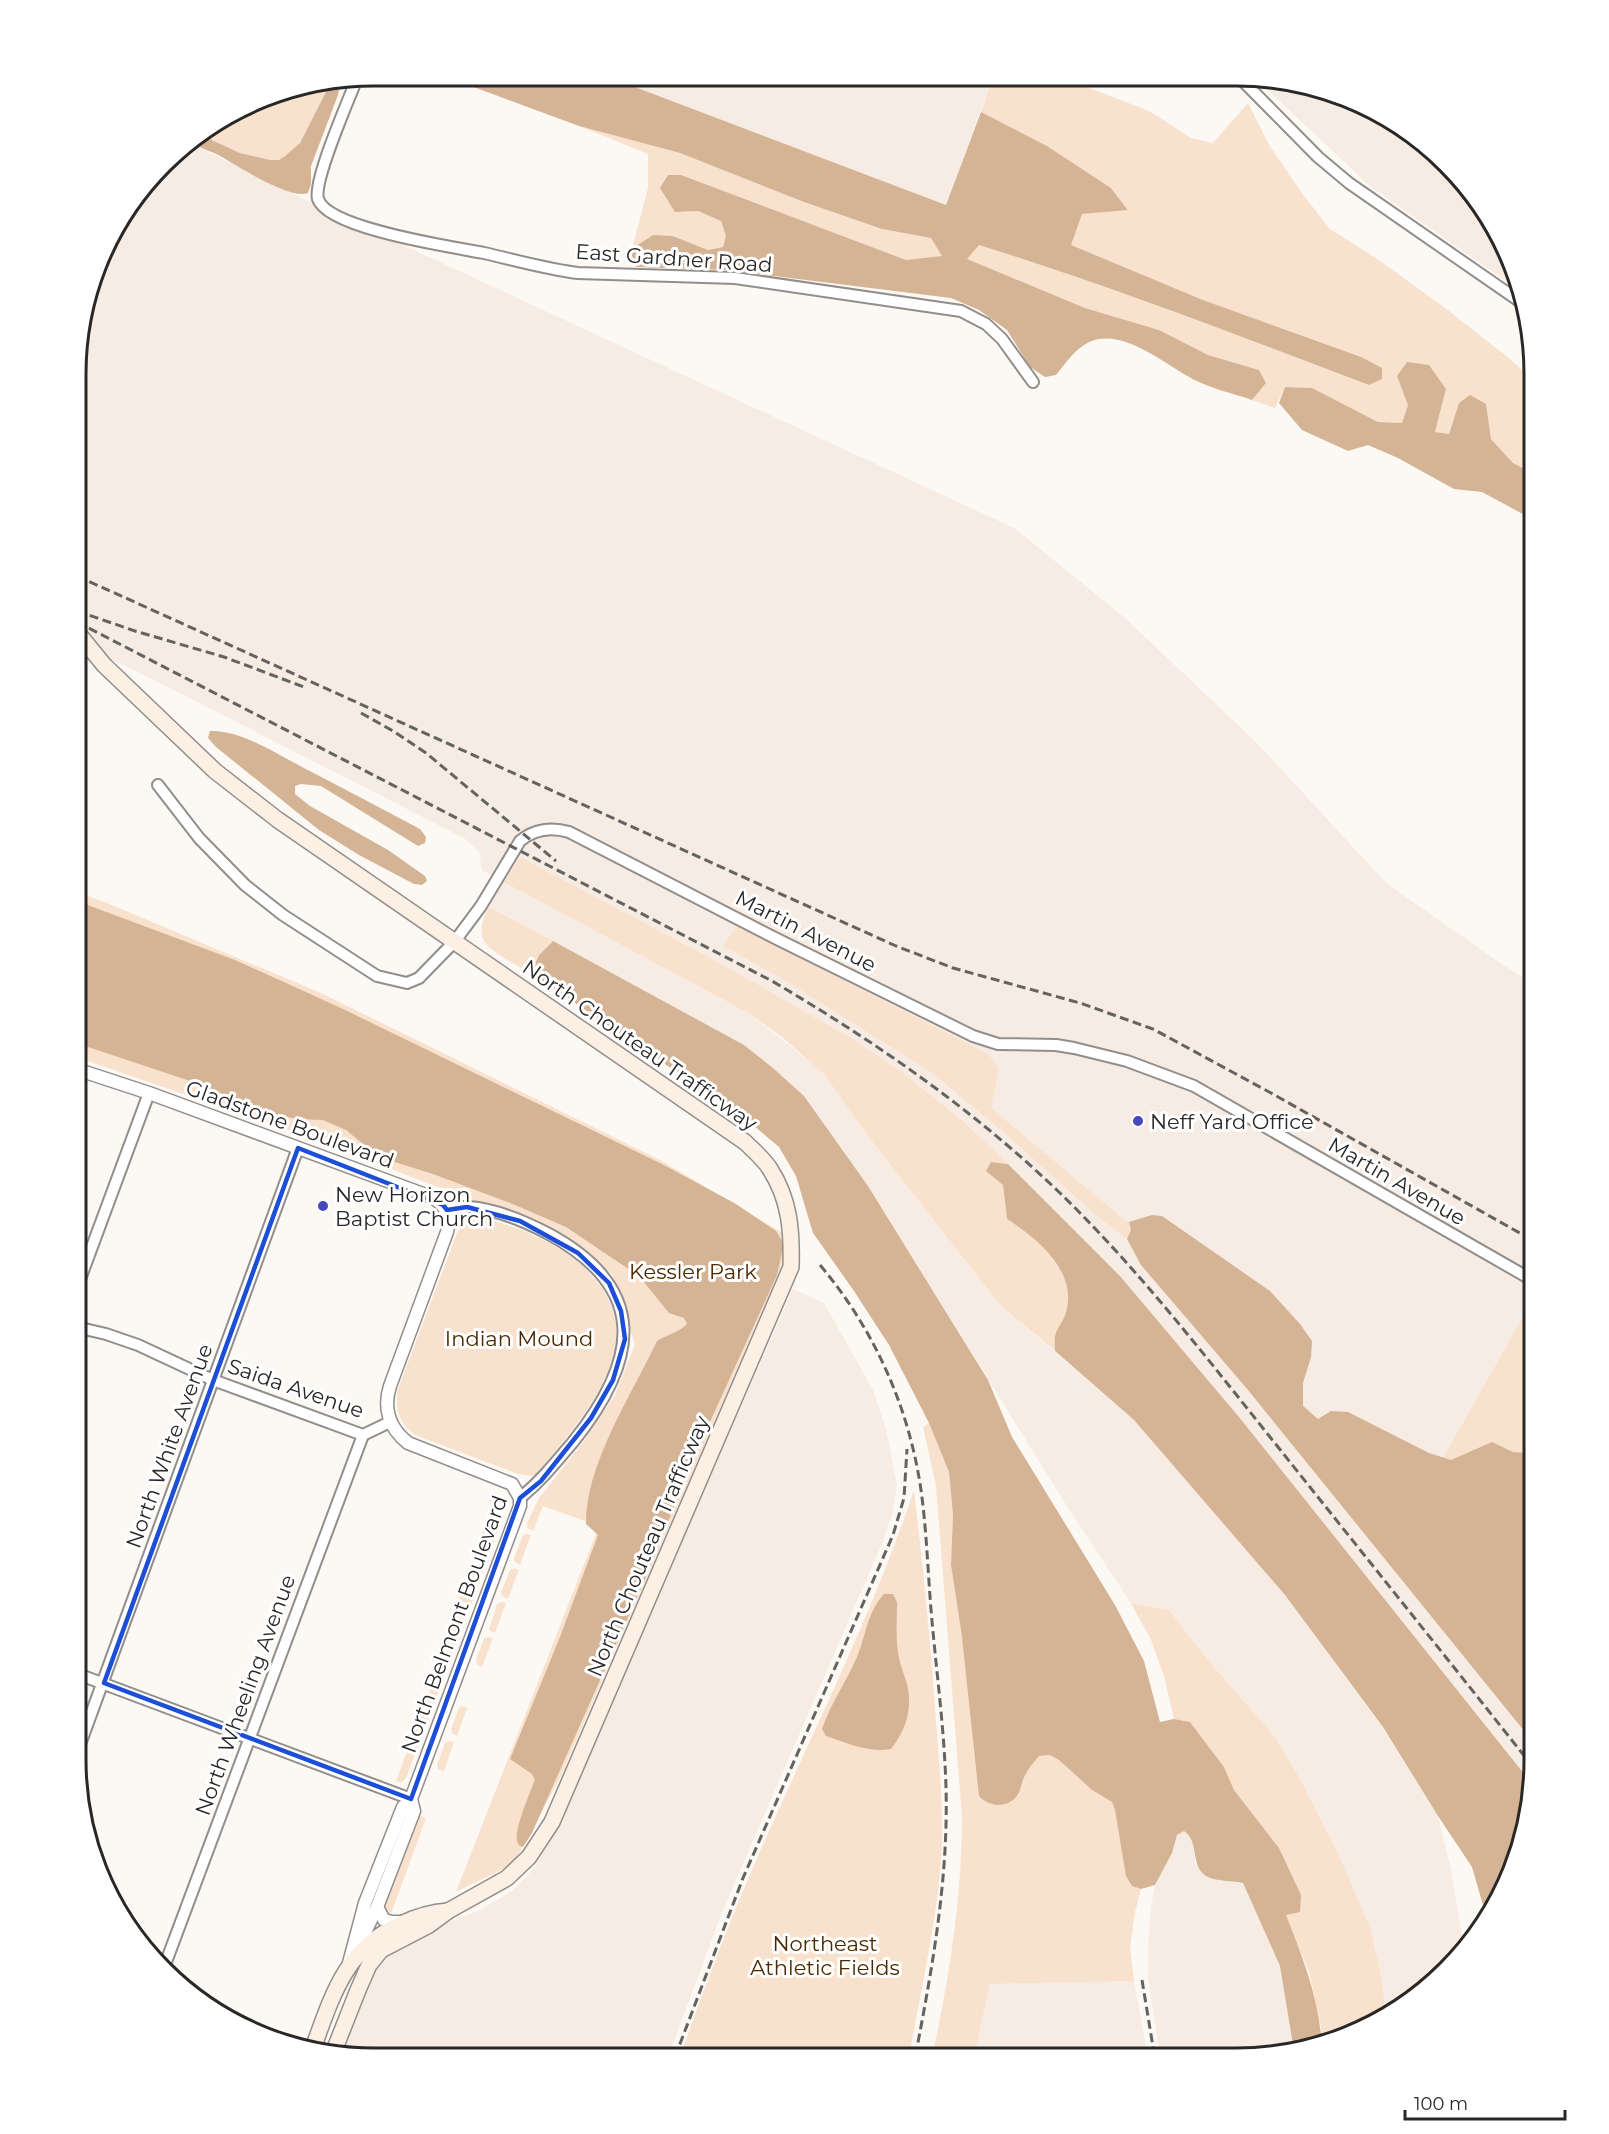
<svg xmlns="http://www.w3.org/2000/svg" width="1609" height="2134" viewBox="0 0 1609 2134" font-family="Montserrat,sans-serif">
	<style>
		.built { fill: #f6ece3 }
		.green { fill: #f9e2cd }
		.forest { fill: #d4b494 }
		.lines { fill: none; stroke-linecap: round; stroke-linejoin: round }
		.minor-casing { stroke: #928e8b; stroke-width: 14 }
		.tertiary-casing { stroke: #928e8b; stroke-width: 15 }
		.secondary-casing { stroke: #928e8b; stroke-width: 18 }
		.minor { stroke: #fff; stroke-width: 10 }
		.tertiary { stroke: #fff; stroke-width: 12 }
		.secondary { stroke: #fcf0e4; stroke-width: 15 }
		.rail { stroke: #646360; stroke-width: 3; stroke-dasharray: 9 4.5; stroke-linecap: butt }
		.marked { fill: none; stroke: #1d4ed8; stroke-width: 4.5; stroke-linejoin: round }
		.poi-dot { fill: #4648be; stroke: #fff; stroke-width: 2 }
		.labels { text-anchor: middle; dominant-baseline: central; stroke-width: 6; stroke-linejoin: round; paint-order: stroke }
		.street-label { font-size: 21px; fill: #292826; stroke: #fff }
		.poi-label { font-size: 21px; fill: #292826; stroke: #fff; text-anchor: start }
		.park-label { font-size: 21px; fill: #4a2a01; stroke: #fff }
		.rim { fill: none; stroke: #292826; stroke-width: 3 }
	</style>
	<rect width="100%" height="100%" fill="#fcf8f4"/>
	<g class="built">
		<path d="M 606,76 L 993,77 L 946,205 Z"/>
		<path d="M 1255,78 L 1275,78 L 1350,98 L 1402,125 L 1460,177 L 1503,241 L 1523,293 L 1371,187 Z"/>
		<path d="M 188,142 L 308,201 L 1014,528 L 1125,618 L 1257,743 L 1386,883 L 1506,967 L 1534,984 L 1533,1785 L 1239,1417 L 1120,1276 L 963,1121 L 906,1075 L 853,1039 L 800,1009 L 504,882 L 750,1014 L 824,1073 L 874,1144 L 1001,1306 L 1134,1420 L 1285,1595 L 1383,1728 L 1438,1816 L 1451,1869 L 1464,1949 L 1433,1985 L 1386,2016 L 1381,1975 L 1336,1849 L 1299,1777 L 1276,1738 L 1208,1660 L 1169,1610 L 1131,1603 L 1070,1511 L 868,1186 L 804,1096 L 773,1068 L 744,1045 L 489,907 L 503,882 L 482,870 L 479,852 L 464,838 L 142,674 L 77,643 L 78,334 L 115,224 L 177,149 Z"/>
		<path d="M 793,1289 L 824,1303 L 873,1390 L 886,1429 L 897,1485 L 892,1515 L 881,1546 L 723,1910 L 668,2057 L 341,2057 L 373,1972 L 385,1956 L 412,1936 L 480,1910 L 512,1891 L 535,1867 L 552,1838 Z"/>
		<path d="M 1184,1830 L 1189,1834 L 1194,1847 L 1195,1864 L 1210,1878 L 1243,1883 L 1280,1966 L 1294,2051 L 1236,2059 L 1160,2059 L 1148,1978 L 1148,1945 L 1151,1907 L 1155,1885 L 1172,1853 L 1177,1835 Z"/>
		<path d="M 1134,1981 L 1148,2059 L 974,2058 L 990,1984 Z"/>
	</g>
	<g class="green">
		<path d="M 993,77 L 1061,77 L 1149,111 L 1191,138 L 1213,143 L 1248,103 L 1269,145 L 1304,196 L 1330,229 L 1379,260 L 1449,311 L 1510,359 L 1534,381 L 1534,413 L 1532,419 L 1534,423 L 1534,474 L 1513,463 L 1491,439 L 1486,404 L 1459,403 L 1449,434 L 1435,432 L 1446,390 L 1408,405 L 1402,423 L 1378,422 L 1312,388 L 1285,387 L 1275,408 L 1252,400 L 1266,383 L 1259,370 L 1208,355 L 1159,330 L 1085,308 L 966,259 L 979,245 C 1111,286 1240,336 1369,385 L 1381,379 L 1382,368 L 1203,300 L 1070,245 L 1082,214 L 1128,209 L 1111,188 L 1047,146 L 981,112 Z"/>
		<path d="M 331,82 L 300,143 L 285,156 L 279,160 L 270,160 L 240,153 L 201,135 L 277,91 Z"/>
		<path d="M 579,126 L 680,153 L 804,202 L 882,229 L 932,238 L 943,257 L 906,260 L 680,175 L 668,175 L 675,212 L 698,211 L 721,221 L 726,236 L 723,247 L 708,250 L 673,236 L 653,235 L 632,249 L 648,188 L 648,154 Z"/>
		<path d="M 520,857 L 716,961 L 853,1039 L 906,1075 L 963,1121 L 1008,1164 L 992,1162 L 1003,1185 L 1007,1219 C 1036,1238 1078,1271 1066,1312 C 1060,1331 1053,1326 1055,1351 L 1001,1306 L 874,1144 L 824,1074 L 783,1038 L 750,1014 L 504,882 Z"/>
		<path d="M 77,892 L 107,903 L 321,993 L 662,1161 L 784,1234 L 786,1256 L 560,1778 L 513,1864 L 456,1892 L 599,1526 L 543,1506 L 533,1531 L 528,1528 L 527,1523 L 539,1498 L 581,1445 L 615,1395 L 635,1344 L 612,1274 L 548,1230 L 314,1139 L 76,1057 Z"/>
		<path d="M 489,907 L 553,941 L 539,955 L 531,973 C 519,966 483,950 482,935 C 480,925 485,916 489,907 Z"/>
		<path d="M 737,926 L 988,1054 L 999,1068 L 991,1108 L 1121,1217 L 1129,1222 L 1131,1230 L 1127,1239 L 1091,1211 L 1007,1135 L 931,1072 L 781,978 L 723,946 Z"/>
		<path d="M 480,1218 C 542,1230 636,1279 613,1357 C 600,1402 566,1436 539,1473 L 532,1476 L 518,1474 L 415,1435 C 399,1423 394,1409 398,1389 L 457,1233 L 466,1221 Z"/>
		<path d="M 1531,1303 L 1534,1303 L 1533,1453 L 1513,1452 L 1492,1442 L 1451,1460 L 1443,1458 Z"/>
		<path d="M 929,1423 L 949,1472 L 953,1515 L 951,1565 L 962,1637 L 1017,1796 L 1028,1767 L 1039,1756 L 1050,1755 L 1059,1760 L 1092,1790 L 1112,1802 L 1115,1810 L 1132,1886 L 1141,1889 L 1135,1912 L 1130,1948 L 1134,1981 L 990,1984 L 974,2058 L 932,2058 C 949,1978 962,1899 962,1817 L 936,1486 L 923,1427 Z"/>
		<path d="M 914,1490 C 923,1567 931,1644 936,1721 C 939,1761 943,1802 942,1843 C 939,1916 921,1987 909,2058 L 680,2057 C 707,1980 736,1904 770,1829 C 820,1717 875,1607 914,1490 Z"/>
		<path d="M 493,1492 C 507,1517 495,1540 485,1565 L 472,1560 L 491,1510 L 490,1499 Z"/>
		<path d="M 526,1534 L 531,1535 L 520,1565 L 515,1562 L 514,1558 L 523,1535 Z"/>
		<path d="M 472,1562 L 485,1567 L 478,1584 L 466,1579 Z"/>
		<path d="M 514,1568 L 519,1570 L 508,1599 L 502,1596 L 501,1592 L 510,1570 Z"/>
		<path d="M 465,1581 L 478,1585 L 471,1605 L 458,1600 Z"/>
		<path d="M 501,1602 L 506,1603 L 495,1633 L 489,1630 L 497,1604 Z"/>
		<path d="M 1131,1603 L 1169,1610 L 1208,1660 L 1276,1738 L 1299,1777 L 1336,1849 L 1369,1925 L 1381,1975 L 1386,2016 L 1368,2028 L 1322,2046 L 1321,2027 L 1309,1972 L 1285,1915 L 1279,1848 L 1234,1790 L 1224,1767 L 1190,1722 L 1174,1719 L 1164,1676 L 1151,1640 Z"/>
		<path d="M 462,1604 L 470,1607 L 406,1778 L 401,1783 L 396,1781 Z"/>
		<path d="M 488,1637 L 493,1638 L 482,1667 L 477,1664 L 476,1661 L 484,1638 Z"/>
		<path d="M 462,1706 L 467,1708 L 457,1736 L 452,1733 L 451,1729 L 459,1708 Z"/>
		<path d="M 449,1741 L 454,1742 L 444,1771 L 438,1769 L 437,1765 L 445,1743 Z"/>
		<path d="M 419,1815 L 426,1818 L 391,1914 L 387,1918 L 382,1913 Z"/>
	</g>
	<g class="forest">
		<path d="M 441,75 L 606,76 L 946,205 L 981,112 L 1047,146 L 1111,188 L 1128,210 L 1082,214 L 1071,245 L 1203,300 L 1361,357 L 1382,368 L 1382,379 L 1369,385 C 1240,336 1111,286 979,245 L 967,259 L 1085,308 L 1159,330 L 1208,355 L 1259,370 L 1266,383 L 1252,400 C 1235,394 1216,390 1199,382 C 1168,368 1125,326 1089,342 C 1075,349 1065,364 1056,375 L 1045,377 L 1030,367 L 1007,330 L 979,310 L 951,298 L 725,270 L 636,267 L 630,250 L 653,235 L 673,236 L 708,250 L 723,247 L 726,236 L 721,221 L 698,211 L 675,212 L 660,188 L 668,175 L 681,175 L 906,260 L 942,256 L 931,238 L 882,229 L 804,202 L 680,153 L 579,126 Z"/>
		<path d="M 341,80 L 338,95 L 311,166 L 311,184 L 308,193 C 292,200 242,169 227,160 C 217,153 200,148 188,142 L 201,135 L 240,153 L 270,160 L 279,160 L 285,156 L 300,143 L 331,82 Z"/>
		<path d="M 1407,362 L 1429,365 L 1446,389 L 1435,432 L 1449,434 L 1459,403 L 1470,395 L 1486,404 L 1491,439 L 1513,463 L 1534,474 L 1534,520 L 1482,492 L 1454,489 L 1398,458 L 1368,445 L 1348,451 L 1302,430 L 1279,403 L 1285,387 L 1312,388 L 1378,422 L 1402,423 L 1408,405 L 1397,376 Z"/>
		<path d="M 210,731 C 241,730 275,753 302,767 C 342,788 381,808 420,829 L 426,837 L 425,843 L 418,846 L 321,786 L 301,784 L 295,786 L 295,794 L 310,806 L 388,850 L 425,876 L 427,881 L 422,885 L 414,884 L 359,855 L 319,830 L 216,747 L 208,738 Z"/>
		<path d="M 77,901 L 235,960 L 341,1008 L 664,1165 L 736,1204 L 776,1231 L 784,1244 L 777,1275 L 698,1448 L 642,1586 L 532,1833 L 523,1847 C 519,1845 518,1845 517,1841 C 514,1830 530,1792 535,1780 L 532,1774 L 510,1759 L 560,1637 L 598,1535 L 586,1524 C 585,1465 632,1394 657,1341 C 668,1334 678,1333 687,1324 L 684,1318 L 669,1313 L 639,1276 L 566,1227 L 515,1205 L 433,1174 L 385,1159 L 369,1149 L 346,1130 L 323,1120 L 296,1119 L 255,1109 L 205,1086 L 76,1043 Z"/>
		<path d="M 553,941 L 744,1045 L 773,1068 L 804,1096 L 868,1186 L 988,1380 L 1012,1437 L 1115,1605 L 1144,1661 L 1160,1722 L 1174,1719 L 1190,1722 L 1224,1767 L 1234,1790 L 1279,1848 L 1301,1895 L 1300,1912 L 1286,1915 C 1303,1958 1319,1998 1322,2046 L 1294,2051 L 1280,1966 L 1243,1883 C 1234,1881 1218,1881 1210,1878 C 1188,1869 1201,1842 1184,1831 L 1177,1835 L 1172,1853 L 1155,1885 L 1141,1889 L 1132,1886 L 1126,1876 L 1115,1810 L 1112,1802 L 1092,1790 L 1059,1760 L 1050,1755 L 1039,1756 C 1032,1764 1027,1770 1023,1780 C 1021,1785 1020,1793 1016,1797 C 1006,1809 988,1806 979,1796 L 962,1637 L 951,1565 L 953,1515 L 949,1472 L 929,1423 L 889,1345 L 854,1291 L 813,1233 L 796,1176 L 779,1147 L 747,1120 L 531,973 L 539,955 Z"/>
		<path d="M 991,1162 L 1008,1164 L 1120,1276 L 1239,1417 L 1533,1785 L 1518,1857 L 1487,1919 L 1472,1867 L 1438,1816 L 1383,1727 L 1285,1595 L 1134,1420 L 1055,1351 C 1053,1326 1060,1331 1066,1312 C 1078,1271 1036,1238 1007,1219 L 1003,1185 L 986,1171 Z"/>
		<path d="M 1152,1215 L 1162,1216 L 1270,1291 L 1300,1324 L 1312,1341 L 1311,1357 L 1303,1383 L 1303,1406 L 1318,1419 L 1331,1411 L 1348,1412 L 1429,1453 L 1451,1460 L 1492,1442 L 1513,1452 L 1533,1453 L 1533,1742 L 1248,1390 L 1141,1265 L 1127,1239 L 1131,1230 L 1129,1222 Z"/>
		<path d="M 884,1594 L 893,1594 L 897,1602 C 897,1621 895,1643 900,1662 C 902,1670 905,1677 907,1684 C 913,1708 906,1730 891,1749 C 867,1753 848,1743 826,1736 L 822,1729 C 831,1703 846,1682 857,1657 C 866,1636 867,1612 884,1594 Z"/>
	</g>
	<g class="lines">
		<g class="minor-casing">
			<g id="minor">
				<path d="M 1239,77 L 1318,157 L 1349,183 L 1525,305"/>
				<path d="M 357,78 C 349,100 313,180 318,199 C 328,229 453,247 484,253 C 515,260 546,269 578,273 L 735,278 L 961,311 L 986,324 L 1002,339 L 1033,382"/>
				<path d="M 158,785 L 199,838 L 245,885 L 283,915 L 377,976 L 407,983 L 419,978 L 455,941 L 481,906 L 520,841 C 534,829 552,827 569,832 L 779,940 L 973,1036 L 998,1044 L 1056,1045 L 1074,1048 L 1127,1061 L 1194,1086 L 1534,1281"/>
				<path d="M 447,1210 C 454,1209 462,1206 469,1207 C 495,1209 524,1221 547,1233 C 650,1288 639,1360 573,1442 C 556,1462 541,1481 520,1498"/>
				<path d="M 76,1290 L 149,1093"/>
				<path d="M 76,1327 L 106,1334 L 138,1345 L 213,1380 L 363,1435 L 390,1422"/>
				<path d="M 75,1673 L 411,1799"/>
				<path d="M 75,1758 L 298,1148"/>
				<path d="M 163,1970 L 363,1435"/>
			</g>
		</g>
		<g class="tertiary-casing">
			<g id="tertiary">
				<path d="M 76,1069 L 149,1093 L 431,1197 C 446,1204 451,1216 447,1232 L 390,1386 C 383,1408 389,1428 408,1443 L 512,1484 L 520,1498 L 520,1506 L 411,1799 L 403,1807 L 365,1903 L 349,1963"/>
				<path d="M 377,1907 L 384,1920 L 392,1922 L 403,1922"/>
				<path d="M 361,1941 L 377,1907 L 414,1811 L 411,1799"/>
			</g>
		</g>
		<g class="secondary-casing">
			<g id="secondary">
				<path d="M 77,632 L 104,665 L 215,771 L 278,820 L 745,1142 C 753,1150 764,1159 770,1169 C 790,1200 792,1231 791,1267 L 552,1822 L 529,1857 L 507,1878 L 448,1911 L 429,1925 L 381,1950 L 369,1965 L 358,1990 L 332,2056"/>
				<path d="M 312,2051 C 331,2000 344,1949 399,1925 C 415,1917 430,1912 448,1911"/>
			</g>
		</g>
		<use href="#minor" class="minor"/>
		<use href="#tertiary" class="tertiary"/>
		<use href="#secondary" class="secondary"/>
		<g class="rail">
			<path d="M 77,576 L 896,946 L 953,968 L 1080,1003 L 1153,1029 L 1271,1093 L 1534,1241"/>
			<path d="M 77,611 L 135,631 L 224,657 L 304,687"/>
			<path d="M 77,622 L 772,981 C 876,1042 974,1110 1061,1194 C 1139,1270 1206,1357 1274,1442 C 1360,1550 1447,1658 1533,1767"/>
			<path d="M 361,713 L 393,731 L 426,753 L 556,861"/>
			<path d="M 820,1265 C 874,1329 909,1407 921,1490 C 927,1533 928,1578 932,1621 C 938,1688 948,1757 946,1825 C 944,1904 930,1980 915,2058"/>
			<path d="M 1142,1980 L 1155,2059"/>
			<path d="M 675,2057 L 743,1878 L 893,1535 L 904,1498 L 907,1449"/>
		</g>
	</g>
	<path class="marked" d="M 298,1148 L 443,1205 L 447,1210 L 467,1207 L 520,1221 L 578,1253 L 609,1283 L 621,1311 L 625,1339 L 613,1380 L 591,1418 L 541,1481 L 520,1498 L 411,1799 L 104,1683 Z"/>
	<g class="poi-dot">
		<circle cx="1138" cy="1121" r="6"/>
		<circle cx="323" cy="1206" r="6"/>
	</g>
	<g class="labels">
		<g class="street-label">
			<text transform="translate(674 258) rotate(4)">East Gardner Road</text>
			<text transform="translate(806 931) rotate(27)">Martin Avenue</text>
			<text transform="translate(640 1045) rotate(35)">North Chouteau Trafficway</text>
			<text transform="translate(290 1124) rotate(20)">Gladstone Boulevard</text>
			<text transform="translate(1397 1181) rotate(30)">Martin Avenue</text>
			<text transform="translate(296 1388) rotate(19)">Saida Avenue</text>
			<text transform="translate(169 1446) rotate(-70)">North White Avenue</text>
			<text transform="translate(648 1546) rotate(-67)">North Chouteau Trafficway</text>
			<text transform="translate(454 1624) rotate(-70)">North Belmont Boulevard</text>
			<text transform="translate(245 1695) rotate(-70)">North Wheeling Avenue</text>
		</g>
		<g class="poi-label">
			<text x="1150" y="1121">Neff Yard Office</text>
			<text x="335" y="1194">New Horizon<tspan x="335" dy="24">Baptist Church</tspan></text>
		</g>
		<g class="park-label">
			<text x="693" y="1271">Kessler Park</text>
			<text x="519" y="1338">Indian Mound</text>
			<text x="825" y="1943">Northeast<tspan x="825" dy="24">Athletic Fields</tspan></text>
		</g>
	</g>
	<path d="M0 0H1609V2134H0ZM374 86H1236A288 288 0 0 1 1524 374V1760A288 288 0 0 1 1236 2048H374A288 288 0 0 1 86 1760V374A288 288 0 0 1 374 86Z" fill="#fff" fill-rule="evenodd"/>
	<path class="rim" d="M374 86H1236A288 288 0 0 1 1524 374V1760A288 288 0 0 1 1236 2048H374A288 288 0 0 1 86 1760V374A288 288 0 0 1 374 86Z"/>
	<path d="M1405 2110v9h160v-9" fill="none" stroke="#292826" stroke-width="3"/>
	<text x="1414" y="2110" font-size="18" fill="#292826" stroke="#ffffff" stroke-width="4.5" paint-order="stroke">100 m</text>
</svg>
